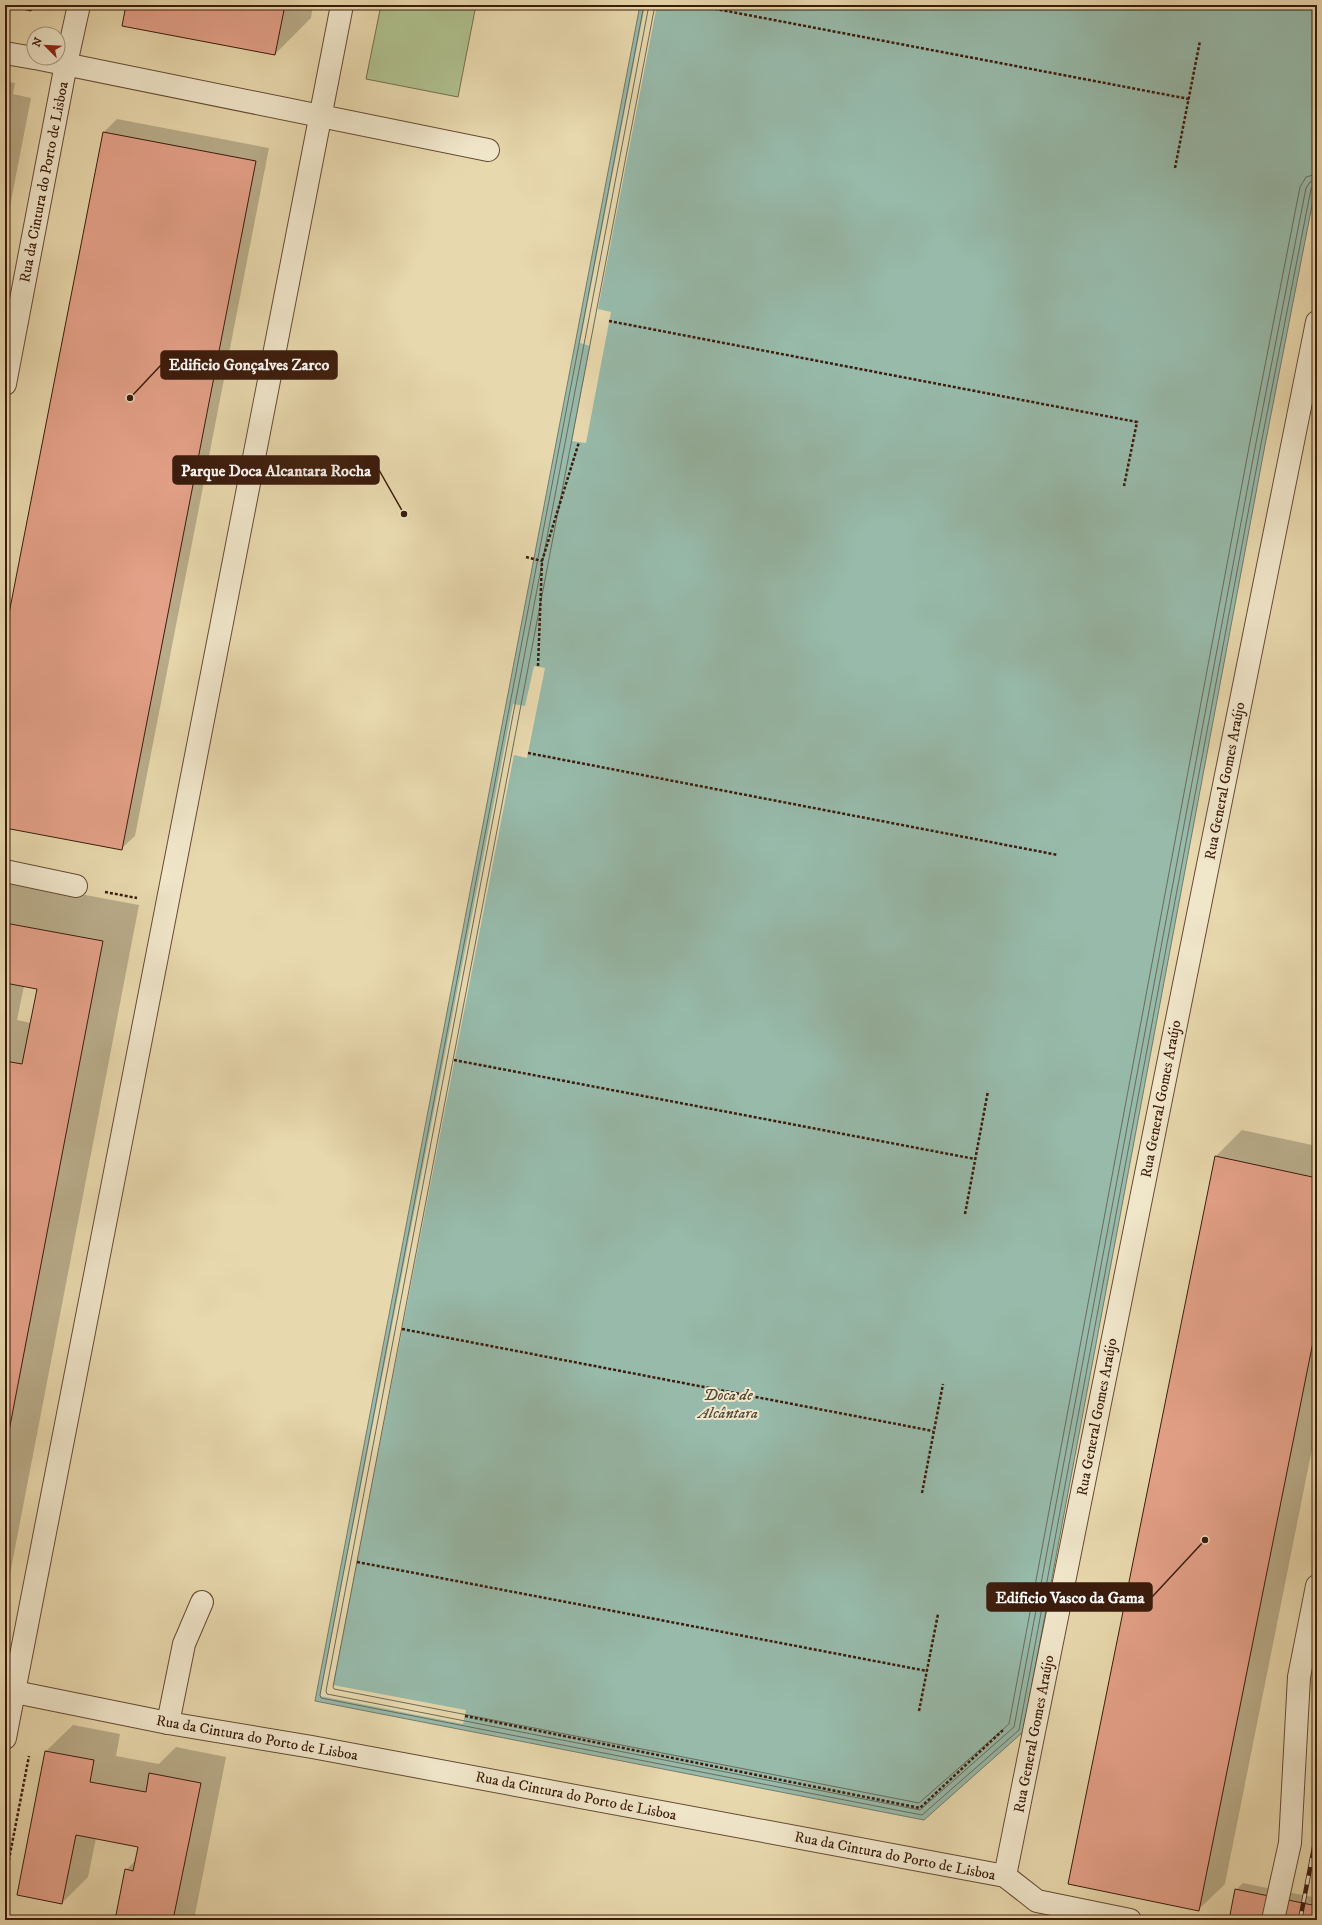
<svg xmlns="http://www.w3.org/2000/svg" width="1322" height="1925" viewBox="0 0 1322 1925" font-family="'IM FELL DW Pica',serif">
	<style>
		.green { fill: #afc08f; stroke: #756e4e }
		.water { fill: #97baaa; stroke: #727b6b }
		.pier { fill: #e8d8ad }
		.shadow { fill: #0003; fill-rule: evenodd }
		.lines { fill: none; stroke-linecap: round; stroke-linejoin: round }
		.shore { stroke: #696b5b; stroke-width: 1 }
		.building { fill: #e4a189; stroke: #3b1c0c }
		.minor-casing { stroke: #664b34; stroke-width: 24 }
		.path { stroke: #3b1c0c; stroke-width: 2.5; stroke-dasharray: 3 2; stroke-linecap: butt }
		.minor { stroke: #f0e6ca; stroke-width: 22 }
		.rail-casing { stroke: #3b1c0c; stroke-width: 4.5 }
		.rail { stroke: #f0e6ca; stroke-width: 3; stroke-dasharray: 9; stroke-linecap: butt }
		.labels { text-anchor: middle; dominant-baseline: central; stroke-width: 4; stroke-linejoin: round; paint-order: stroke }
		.street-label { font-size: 15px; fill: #3b1c0c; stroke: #f0e6ca }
		.water-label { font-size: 16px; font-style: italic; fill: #574b3b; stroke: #f0e6ca }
		.leader { fill: none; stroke: #3b1c0c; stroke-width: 1.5 }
		.callout-dot { fill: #3b1c0c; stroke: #f0e6ca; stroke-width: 1.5 }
		.callout { fill: #3b1c0c; stroke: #3b1c0c; stroke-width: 1.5 }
		.callout-label { font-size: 16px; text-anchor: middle; font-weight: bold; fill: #fff }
	</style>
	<rect width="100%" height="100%" fill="#e8d8ad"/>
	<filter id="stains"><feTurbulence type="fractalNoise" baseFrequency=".005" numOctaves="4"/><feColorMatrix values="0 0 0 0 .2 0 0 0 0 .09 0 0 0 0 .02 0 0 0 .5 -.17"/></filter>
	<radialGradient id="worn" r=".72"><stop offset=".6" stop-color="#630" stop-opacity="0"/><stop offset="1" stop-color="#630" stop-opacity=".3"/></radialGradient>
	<path class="green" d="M 381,5 L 476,5 L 458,97 L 366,79 Z"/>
	<path class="water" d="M 640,5 L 1317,5 L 1317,180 L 1265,445 L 1023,1732 L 924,1820 L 315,1701 Z"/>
	<g class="pier">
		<path d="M 645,5 L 657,5 L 598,309 L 611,312 L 586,443 L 572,441 L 590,346 L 580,343 Z"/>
		<path d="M 534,666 L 545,668 L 527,758 L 514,755 L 333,1685 L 466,1710 L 463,1724 L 320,1696 L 513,704 L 525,706 Z"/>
	</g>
	<g class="shadow">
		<path d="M 127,5 L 313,5 L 311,18 L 275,54 Z"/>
		<path d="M 5,81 L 15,83 L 13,94 L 31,98 L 5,232 Z"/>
		<path d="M 117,119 L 269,148 L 135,836 L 121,849 L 5,827 L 5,639 L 104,132 Z"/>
		<path d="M 5,880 L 139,905 L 5,1600 ZM 24,986 L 38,989 L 31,1023 L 17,1020 Z"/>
		<path d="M 1242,1130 L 1317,1146 L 1317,1424 L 1225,1884 L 1198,1910 L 1216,1156 Z"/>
		<path d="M 73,1725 L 120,1734 L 116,1756 L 159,1764 L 176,1747 L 226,1757 L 194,1920 L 116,1920 L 126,1870 L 137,1859 L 139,1846 L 96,1838 L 88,1877 L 62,1903 L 46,1751 Z"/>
		<path d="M 1243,1883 L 1317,1898 L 1317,1920 L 1230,1920 L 1236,1890 Z"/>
	</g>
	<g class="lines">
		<g class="shore">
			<path d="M 644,5 L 320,1695 L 321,1698 L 922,1815 L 1019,1730 L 1261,444 L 1311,189 L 1313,186 L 1317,185"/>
			<path d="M 649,5 L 326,1691 L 327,1694 L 920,1810 L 1014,1727 L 1256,443 L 1306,188 L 1310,182 L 1317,180"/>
			<path d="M 655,5 L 333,1687 L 334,1689 L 919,1803 L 1009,1724 L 1250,442 L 1300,187 L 1306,177 L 1317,174"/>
		</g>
	</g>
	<g class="building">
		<path d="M 5,5 L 32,5 L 31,11 Z"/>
		<path d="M 126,5 L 285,5 L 275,55 L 122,26 Z"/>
		<path d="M 103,132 L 256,161 L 122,850 L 5,828 L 5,634 Z"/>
		<path d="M 5,923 L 103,941 L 5,1452 L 5,1061 L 22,1064 L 37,989 L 5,983 Z"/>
		<path d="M 1215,1156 L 1317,1178 L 1317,1322 L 1199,1911 L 1068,1884 Z"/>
		<path d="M 45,1751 L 94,1760 L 90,1782 L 146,1792 L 149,1773 L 201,1783 L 173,1920 L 115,1920 L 125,1869 L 133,1871 L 138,1847 L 76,1835 L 62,1904 L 17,1895 Z"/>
		<path d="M 1235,1889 L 1317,1906 L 1317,1920 L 1229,1920 Z"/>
	</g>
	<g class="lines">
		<g class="minor-casing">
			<g id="minor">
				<path d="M 5,53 L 34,58"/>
				<path d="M 35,58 L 488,150"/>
				<path d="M 5,384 L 66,64 L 79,5"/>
				<path d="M 5,871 L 76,886"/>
				<path d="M 5,1690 L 168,1723 L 312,1747 L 1005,1876 L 1037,1901 L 1130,1920"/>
				<path d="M 168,1723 L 184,1644 L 202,1602"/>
				<path d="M 5,1738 L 342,5"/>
				<path d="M 1005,1876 L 1317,322"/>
				<path d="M 1273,1920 L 1290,1843 L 1299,1677 L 1317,1586"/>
			</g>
		</g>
		<g class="path">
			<path d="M 695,5 L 1189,99"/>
			<path d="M 1175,168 L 1200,41"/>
			<path d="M 609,321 L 1137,422 L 1124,486"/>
			<path d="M 526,557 L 542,561"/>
			<path d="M 538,666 L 542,561 L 579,442"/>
			<path d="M 528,753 L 1058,855"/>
			<path d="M 105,892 L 137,898"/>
			<path d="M 454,1060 L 975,1159"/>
			<path d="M 965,1214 L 988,1091"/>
			<path d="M 402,1329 L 933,1431"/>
			<path d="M 922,1493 L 943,1384"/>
			<path d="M 357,1562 L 927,1671"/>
			<path d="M 919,1711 L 938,1614"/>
			<path d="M 465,1716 L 920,1808 L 1003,1730"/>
			<path d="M 5,1880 L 29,1756"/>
		</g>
		<use href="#minor" class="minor"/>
		<g class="rail-casing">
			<path id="rail" d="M 1300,1920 L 1317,1832"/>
		</g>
		<use href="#rail" class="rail"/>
	</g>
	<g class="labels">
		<g class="street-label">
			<text transform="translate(44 182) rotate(-79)">Rua da Cintura do Porto de Lisboa</text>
			<text transform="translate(1225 781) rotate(-79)">Rua General Gomes Araújo</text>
			<text transform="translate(1161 1099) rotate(-79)">Rua General Gomes Araújo</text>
			<text transform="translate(1097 1417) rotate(-79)">Rua General Gomes Araújo</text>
			<text transform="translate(1034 1734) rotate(-79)">Rua General Gomes Araújo</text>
			<text transform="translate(257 1738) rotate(10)">Rua da Cintura do Porto de Lisboa</text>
			<text transform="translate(576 1796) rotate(11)">Rua da Cintura do Porto de Lisboa</text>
			<text transform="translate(895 1856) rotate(11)">Rua da Cintura do Porto de Lisboa</text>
		</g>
		<g class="water-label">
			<text x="728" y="1395">Doca de<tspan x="728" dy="18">Alcântara</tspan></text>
		</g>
	</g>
	<path class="leader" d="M130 398L161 365M404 514L379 470M1205 1540L1152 1597"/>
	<g class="callout-dot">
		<circle cx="130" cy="398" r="4"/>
		<circle cx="404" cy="514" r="4"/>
		<circle cx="1205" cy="1540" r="4"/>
	</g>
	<g class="callout">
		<rect x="161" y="351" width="176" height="28" rx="4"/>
		<rect x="173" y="456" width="206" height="28" rx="4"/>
		<rect x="987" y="1583" width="165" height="28" rx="4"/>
	</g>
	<g class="callout-label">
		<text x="249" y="370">Edificio Gonçalves Zarco</text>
		<text x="276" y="476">Parque Doca Alcantara Rocha</text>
		<text x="1070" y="1603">Edificio Vasco da Gama</text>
	</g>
	<rect width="1322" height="1925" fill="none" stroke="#e8d8ad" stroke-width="20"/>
	<rect x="6" y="6" width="1310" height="1913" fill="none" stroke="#3b1c0c" stroke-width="2"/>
	<rect x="10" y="10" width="1302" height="1905" fill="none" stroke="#3b1c0c"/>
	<g transform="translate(46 46) rotate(294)"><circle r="19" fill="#f0e6ca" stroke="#a8957e"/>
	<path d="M0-3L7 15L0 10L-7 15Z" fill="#8f2418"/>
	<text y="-6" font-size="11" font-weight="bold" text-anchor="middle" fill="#3b1c0c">N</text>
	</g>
	<rect width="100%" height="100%" filter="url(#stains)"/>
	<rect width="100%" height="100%" fill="url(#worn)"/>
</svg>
